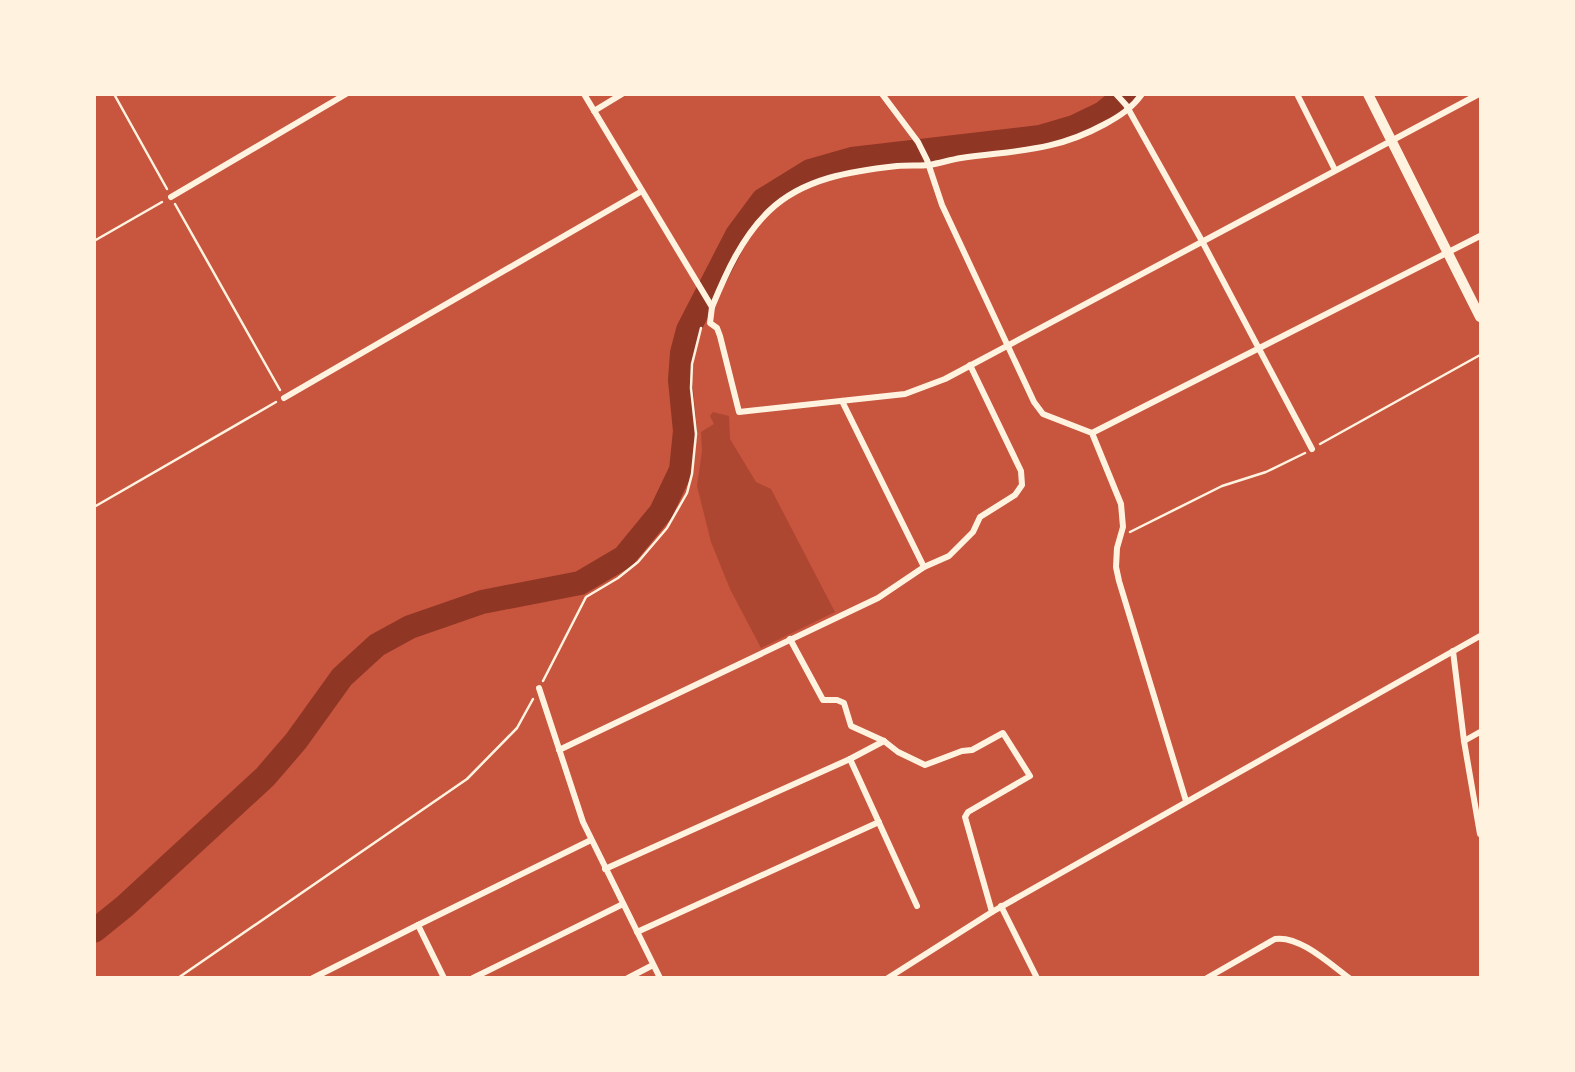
<svg xmlns="http://www.w3.org/2000/svg" width="1575" height="1072" viewBox="0 0 1575 1072" font-family="'Space Grotesk',sans-serif">
	<style>
		.green { fill: #ae4732 }
		.lines { fill: none; stroke-linecap: round; stroke-linejoin: round }
		.river { stroke: #8f3625; stroke-width: 24 }
		.path { stroke: #fff3e0; stroke-width: 2.5 }
		.minor { stroke: #fff3e0; stroke-width: 6 }
		.primary { stroke: #fff3e0; stroke-width: 10 }
	</style>
	<rect width="100%" height="100%" fill="#c8553d"/>
	<path class="green" d="M 713,412 L 729,416 L 730,439 L 756,482 L 771,489 L 835,612 L 761,648 L 730,589 L 711,542 L 697,486 L 702,451 L 701,432 L 714,424 L 710,416 Z"/>
	<g class="lines">
		<path class="river" d="M 94,931 L 125,906 L 265,777 L 296,741 L 342,677 L 377,645 L 410,627 L 482,602 L 580,583 L 624,557 L 661,512 L 681,470 L 685,431 L 680,380 L 682,353 L 688,330 L 737,235 L 763,200 L 810,171 L 852,159 L 1040,137 L 1074,127 L 1103,113 L 1126,94"/>
		<g class="path">
			<path d="M 114,94 L 167,189"/>
			<path d="M 175,204 L 280,390"/>
			<path d="M 94,241 L 162,202"/>
			<path d="M 1320,444 L 1480,355"/>
			<path d="M 94,507 L 276,402"/>
			<path d="M 1130,532 L 1222,486 L 1266,472 L 1305,453"/>
			<path d="M 543,681 L 586,597 L 618,578 L 638,562 L 667,528 L 687,493 L 692,474 L 696,434 L 691,388 L 692,364 L 701,328"/>
			<path d="M 178,978 L 467,779 L 517,728 L 533,699"/>
		</g>
		<g class="minor">
			<path d="M 584,94 L 712,307 L 710,323 L 717,328 L 720,336 L 739,412 L 905,394 L 945,379 L 1479,94"/>
			<path d="M 882,94 L 918,142 L 927,160 L 942,205 L 1034,402 L 1043,414 L 1092,433 L 1121,504 L 1123,527 L 1117,548 L 1116,567 L 1119,581 L 1186,801"/>
			<path d="M 1116,94 L 1126,105 L 1202,241 L 1312,449"/>
			<path d="M 1297,94 L 1335,170"/>
			<path d="M 594,111 L 622,94"/>
			<path d="M 171,197 L 346,94"/>
			<path d="M 712,307 C 726,273 742,237 769,211 C 803,178 852,171 897,166 C 908,165 919,166 929,165 C 940,163 950,160 961,158 C 1016,150 1054,152 1105,124 C 1120,116 1132,108 1142,94"/>
			<path d="M 284,398 L 642,191"/>
			<path d="M 842,401 L 924,567"/>
			<path d="M 1092,433 L 1480,236"/>
			<path d="M 790,639 L 823,700 L 837,700 L 844,703 L 851,726 L 884,741 L 898,752 L 925,765 L 962,751 L 972,750 L 1003,733 L 1030,776 L 968,812 L 965,817 L 992,912"/>
			<path d="M 1453,651 L 1464,741 L 1480,834"/>
			<path d="M 539,688 L 583,822 L 660,978"/>
			<path d="M 1464,741 L 1480,732"/>
			<path d="M 559,750 L 878,598 L 924,567 L 949,556 L 973,532 L 980,517 L 1015,495 L 1022,485 L 1021,471 L 970,365"/>
			<path d="M 850,759 L 884,741"/>
			<path d="M 605,869 L 850,759 L 917,906"/>
			<path d="M 1001,906 L 1037,978"/>
			<path d="M 637,932 L 879,822"/>
			<path d="M 313,978 L 418,925"/>
			<path d="M 444,978 L 418,925 L 591,840"/>
			<path d="M 473,978 L 623,904"/>
			<path d="M 628,978 L 653,965"/>
			<path d="M 888,978 L 992,912 L 1480,636"/>
			<path d="M 1207,978 L 1275,939 C 1299,935 1330,964 1349,978"/>
		</g>
		<path class="primary" d="M 1368,94 L 1480,317"/>
	</g>
	<rect width="1575" height="1072" fill="none" stroke="#fff3e0" stroke-width="192"/>
</svg>
